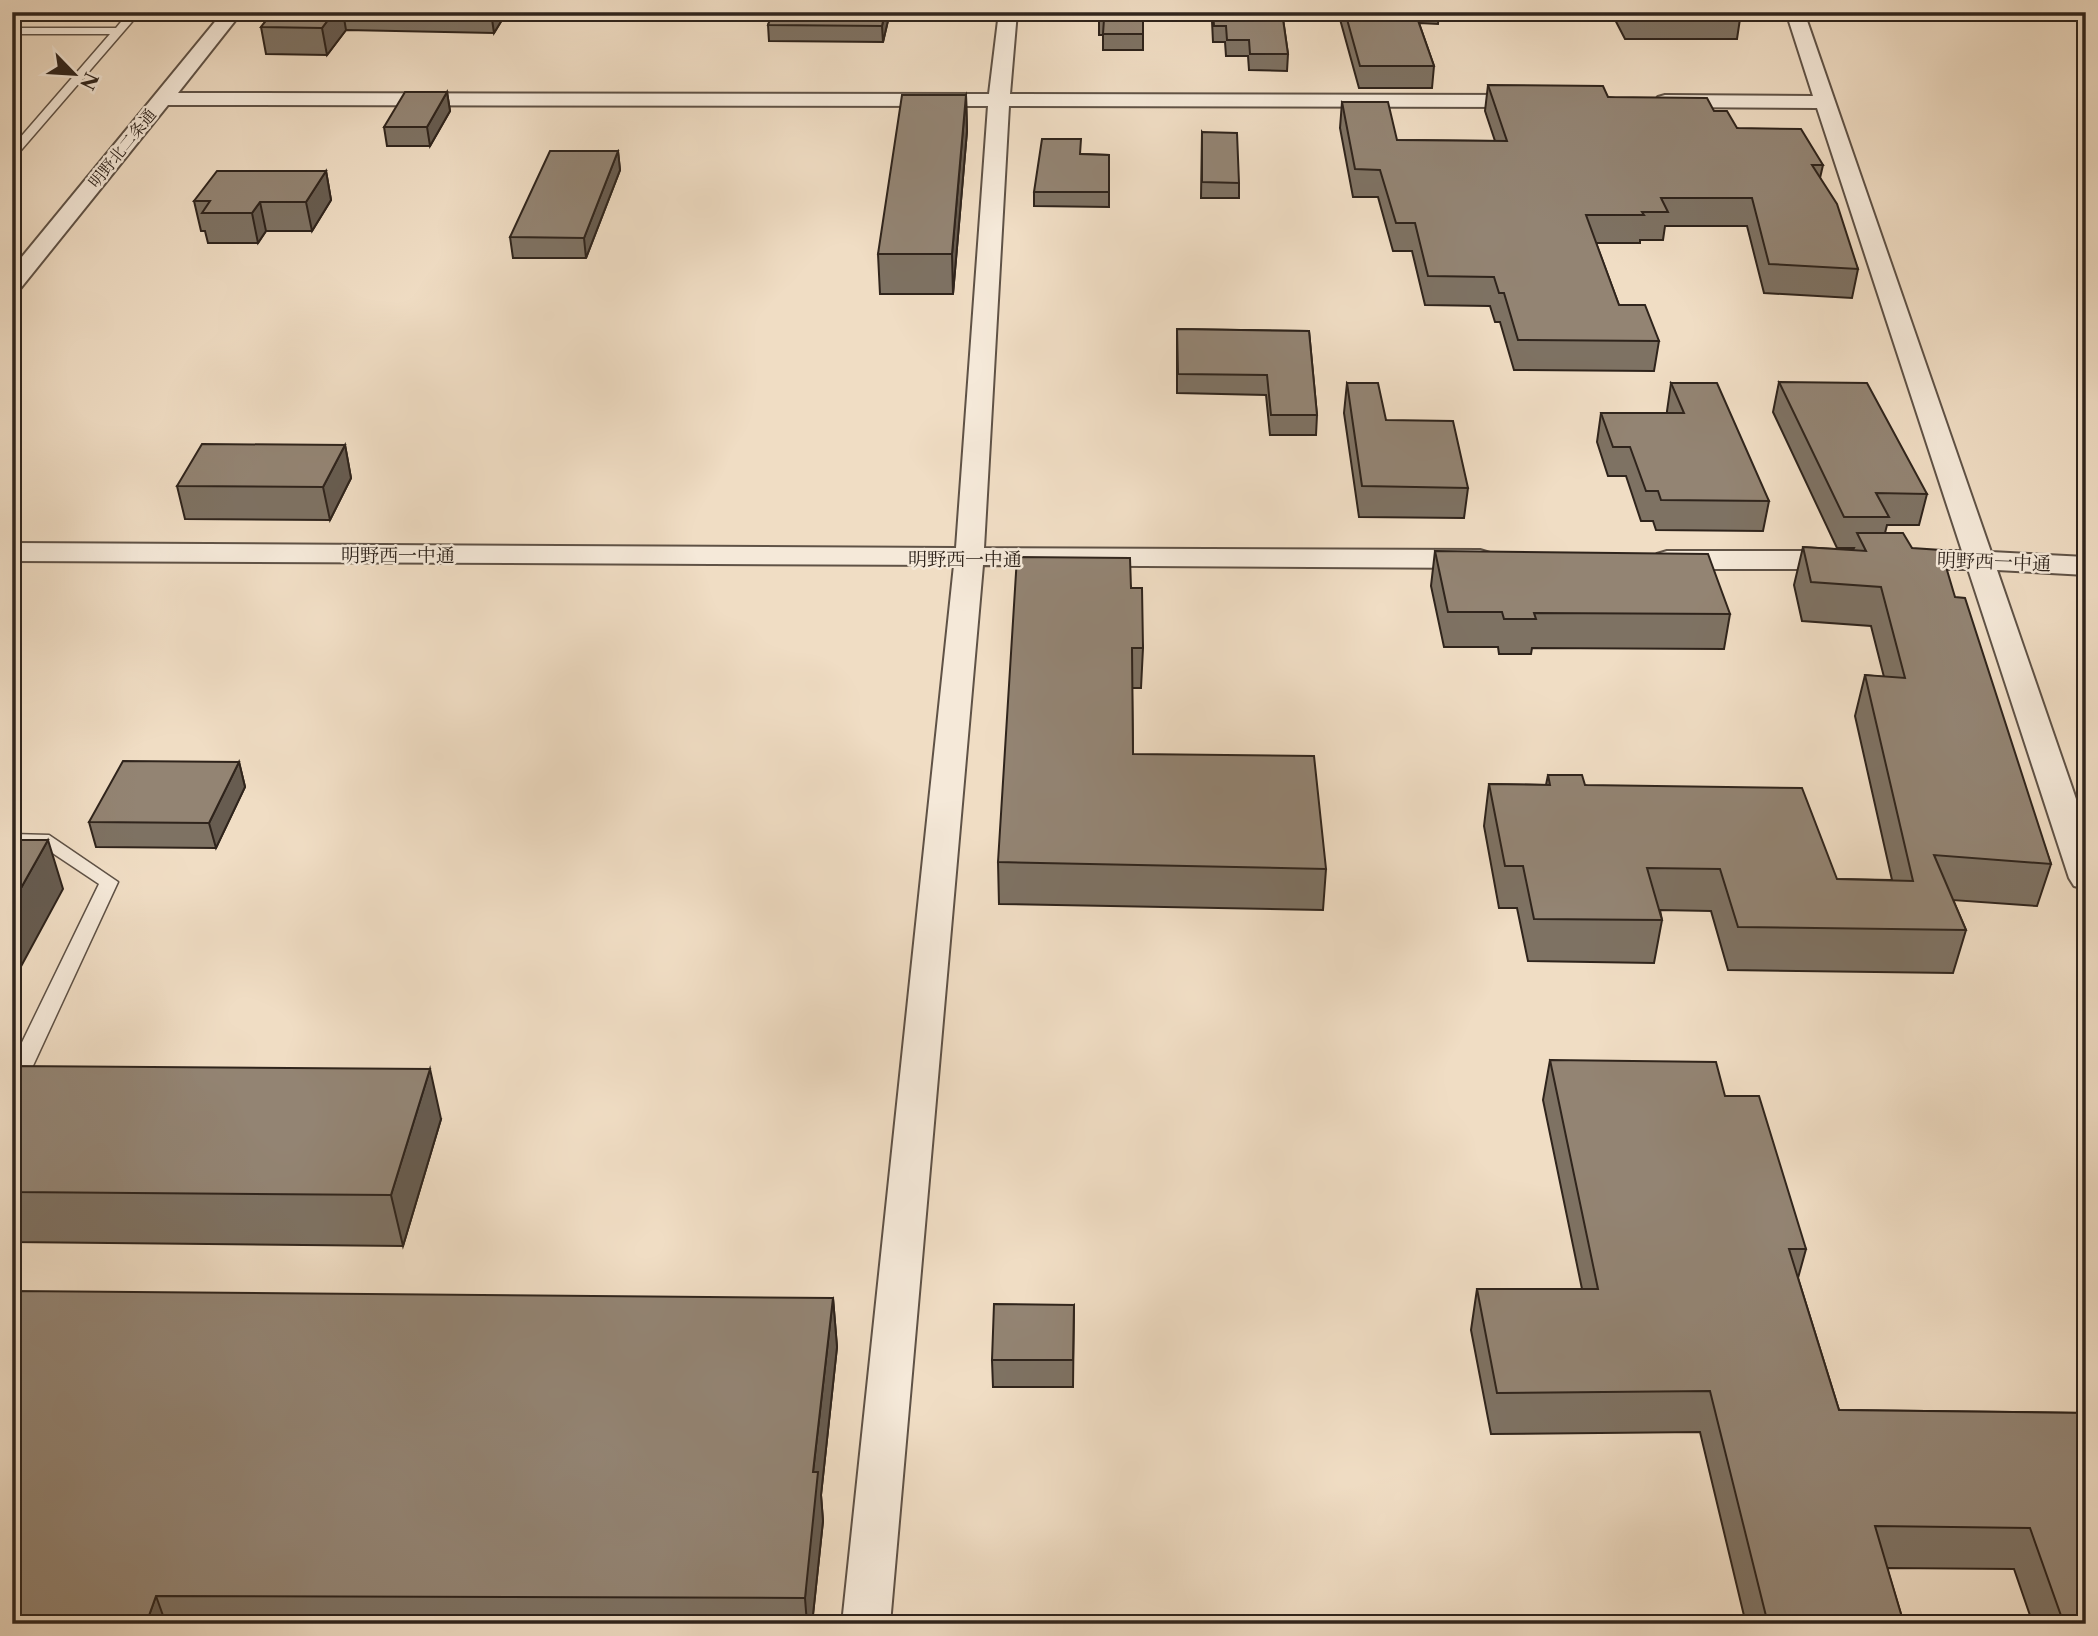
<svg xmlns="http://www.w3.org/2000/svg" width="2098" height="1636" viewBox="0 0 2098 1636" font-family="'Libre Caslon Text','Noto Serif JP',serif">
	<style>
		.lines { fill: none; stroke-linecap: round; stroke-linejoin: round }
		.lane-casing { stroke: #5f5246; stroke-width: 3 }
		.street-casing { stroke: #5f5246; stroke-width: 4 }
		.lane { fill: #f5e9d9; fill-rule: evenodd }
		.street { fill: #f5e9d9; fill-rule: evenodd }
		.wall { fill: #7e7263; stroke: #2f241c; stroke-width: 2 }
		.shaded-wall { fill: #675c50; stroke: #2f241c; stroke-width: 2 }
		.building { fill: #938473; stroke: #2f241c; stroke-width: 2 }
		.labels { text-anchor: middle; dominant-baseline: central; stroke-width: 5; stroke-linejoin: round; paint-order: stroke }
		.far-street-label { font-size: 16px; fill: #2f241c; stroke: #f5e9d9 }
		.street-label { font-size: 19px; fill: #2f241c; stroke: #f5e9d9 }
	</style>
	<rect width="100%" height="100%" fill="#f0ddc4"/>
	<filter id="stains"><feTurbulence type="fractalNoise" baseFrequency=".00286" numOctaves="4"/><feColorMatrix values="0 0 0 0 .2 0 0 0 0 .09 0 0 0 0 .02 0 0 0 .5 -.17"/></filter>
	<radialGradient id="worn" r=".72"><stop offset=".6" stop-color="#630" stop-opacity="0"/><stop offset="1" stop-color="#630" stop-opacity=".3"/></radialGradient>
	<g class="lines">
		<g class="lane-casing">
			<g id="lane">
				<path d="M 129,12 L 238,13 L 233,16 L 137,16 L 16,156 L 12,157 L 12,147 L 110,34 L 12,34 L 12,28 L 116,28 Z"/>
				<path d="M 12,834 L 49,835 L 118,882 L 31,1070 L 28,1075 L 12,1077 L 12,1063 L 99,884 L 39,844 L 12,844 Z"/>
			</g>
		</g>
		<g class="street-casing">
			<g id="street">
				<path d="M 223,12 L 242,12 L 178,93 L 989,94 L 999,12 L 1017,12 L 1010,94 L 1531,95 L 1538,97 L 1541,101 L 1538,105 L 1531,107 L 1009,106 L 984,548 L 1480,550 L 1490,553 L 1494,559 L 1490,565 L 1480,568 L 983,565 L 890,1624 L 842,1624 L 954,565 L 12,561 L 12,543 L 956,548 L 988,106 L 168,105 L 20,289 L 12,291 L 12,269 Z"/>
				<path d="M 1786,12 L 1804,12 L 1991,552 L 2086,557 L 2086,575 L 1997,570 L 2086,828 L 2086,889 L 2074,886 L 2069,878 L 1968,569 L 1898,569 L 1888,566 L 1884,560 L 1888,554 L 1898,551 L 1962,551 L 1817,108 L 1665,107 L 1658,105 L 1655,101 L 1658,97 L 1665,95 L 1813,96 Z"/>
				<path d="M 1667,551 L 1844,551 L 1854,554 L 1858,560 L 1854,566 L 1844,569 L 1667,569 L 1657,566 L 1653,560 L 1657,554 Z"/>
			</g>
		</g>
		<use href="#lane" class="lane"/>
		<use href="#street" class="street"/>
	</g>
	<g class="wall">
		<path d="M 273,12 L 550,12 L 549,15 L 505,15 L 494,33 L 346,30 L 327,55 L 266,54 L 261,27 Z"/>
		<path d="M 773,12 L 890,12 L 883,42 L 769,41 L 768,25 Z"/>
		<path d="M 1099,12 L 1282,12 L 1288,54 L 1287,71 L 1249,70 L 1248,56 L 1226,56 L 1225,42 L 1213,42 L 1212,21 L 1143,21 L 1143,50 L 1103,50 L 1103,35 L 1099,35 Z"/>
		<path d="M 1338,12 L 1439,12 L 1438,24 L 1419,23 L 1434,66 L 1432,88 L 1359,88 Z"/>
		<path d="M 1611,12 L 1736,12 L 1740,19 L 1737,39 L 1625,39 Z"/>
		<path d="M 1488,85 L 1608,97 L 1714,111 L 1737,128 L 1823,165 L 1820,178 L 1858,269 L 1852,298 L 1764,293 L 1747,226 L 1665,226 L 1663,240 L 1640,240 L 1640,243 L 1596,243 L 1619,305 L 1659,341 L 1654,371 L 1514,370 L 1500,322 L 1495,322 L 1490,306 L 1425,305 L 1412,251 L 1393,251 L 1378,197 L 1353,197 L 1340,128 L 1342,102 L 1397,140 L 1495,141 L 1485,111 Z"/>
		<path d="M 447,92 L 450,111 L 430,146 L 387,146 L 384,127 Z"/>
		<path d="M 966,95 L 967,131 L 953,294 L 880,294 L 878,254 Z"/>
		<path d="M 1202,132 L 1239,183 L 1239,198 L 1201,198 Z"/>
		<path d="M 618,151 L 620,170 L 586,258 L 513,258 L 510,237 Z"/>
		<path d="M 1081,154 L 1109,155 L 1109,207 L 1034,206 L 1034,192 Z"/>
		<path d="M 326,171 L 331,200 L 312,231 L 266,231 L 258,243 L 208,243 L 205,231 L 201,231 L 194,201 Z"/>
		<path d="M 1177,329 L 1309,331 L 1317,415 L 1316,435 L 1270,435 L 1266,395 L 1177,393 Z"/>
		<path d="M 1779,382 L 1927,494 L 1919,525 L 1887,525 L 1885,533 L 1912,548 L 1955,597 L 2051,864 L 2037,906 L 1953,900 L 1966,930 L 1953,973 L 1728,970 L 1711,911 L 1660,910 L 1662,920 L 1654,963 L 1528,961 L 1517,908 L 1499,908 L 1484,826 L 1489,784 L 1546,785 L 1548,775 L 1585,785 L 1837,879 L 1892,880 L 1855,716 L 1865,675 L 1884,677 L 1871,626 L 1802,621 L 1794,585 L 1803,547 L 1853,550 L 1854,548 L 1837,548 L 1773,412 Z"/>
		<path d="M 1347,383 L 1386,420 L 1468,488 L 1464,518 L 1359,517 L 1344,413 Z"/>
		<path d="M 1671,383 L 1769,501 L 1763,531 L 1656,530 L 1653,521 L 1641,521 L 1626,476 L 1608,476 L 1597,442 L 1601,413 L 1667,413 L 1667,411 Z"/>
		<path d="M 345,445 L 351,478 L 330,520 L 185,519 L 177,486 Z"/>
		<path d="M 1435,551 L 1730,614 L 1724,649 L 1532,648 L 1531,654 L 1499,654 L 1498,647 L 1444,647 L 1431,586 Z"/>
		<path d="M 1131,588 L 1143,648 L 1141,688 L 1132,688 L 1133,754 L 1326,869 L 1323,910 L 999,904 L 998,862 Z"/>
		<path d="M 239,762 L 245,787 L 216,848 L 96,847 L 89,822 Z"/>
		<path d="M 1550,1060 L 1725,1096 L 1806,1249 L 1798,1278 L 1839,1410 L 2086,1413 L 2086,1624 L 2033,1624 L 2014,1569 L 1887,1568 L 1904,1624 L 1746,1624 L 1700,1432 L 1491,1434 L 1471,1330 L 1477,1289 L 1582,1289 L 1543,1100 Z"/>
		<path d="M 12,1066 L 441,1119 L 403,1246 L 12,1242 Z"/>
		<path d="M 833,1298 L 837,1347 L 821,1495 L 823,1521 L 812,1624 L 12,1624 Z"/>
		<path d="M 1074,1305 L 1073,1387 L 993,1387 L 992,1360 Z"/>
	</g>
	<g class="shaded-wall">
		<path d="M 334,12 L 343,12 L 346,30 L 327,55 L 322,28 Z"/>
		<path d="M 491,12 L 504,12 L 505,15 L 494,33 Z"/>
		<path d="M 885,12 L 890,12 L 883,42 L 882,26 Z"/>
		<path d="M 447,92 L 450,111 L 430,146 L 427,127 Z"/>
		<path d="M 966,95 L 967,131 L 953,294 L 952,254 Z"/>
		<path d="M 618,151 L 620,170 L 586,258 L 584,238 Z"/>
		<path d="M 326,171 L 331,200 L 312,231 L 306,202 Z"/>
		<path d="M 260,202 L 266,231 L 258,243 L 252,213 Z"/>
		<path d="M 345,445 L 351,478 L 330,520 L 323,487 Z"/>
		<path d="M 239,762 L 245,787 L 216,848 L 209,823 Z"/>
		<path d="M 48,840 L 63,889 L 12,983 L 12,904 Z"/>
		<path d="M 430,1069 L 441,1119 L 403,1246 L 391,1195 Z"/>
		<path d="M 833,1298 L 837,1347 L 821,1495 L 823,1521 L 812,1624 L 807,1624 L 805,1598 L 813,1472 Z"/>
		<path d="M 156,1596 L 166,1624 L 146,1624 Z"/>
	</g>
	<g class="building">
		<path d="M 273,12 L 334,12 L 322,28 L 261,27 Z"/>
		<path d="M 773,12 L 885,12 L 882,26 L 768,25 Z"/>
		<path d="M 1099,12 L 1143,12 L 1143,34 L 1103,34 L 1104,19 L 1099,19 Z"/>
		<path d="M 1213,12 L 1282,12 L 1288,54 L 1250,54 L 1249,40 L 1227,40 L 1226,26 L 1214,26 Z"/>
		<path d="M 1345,12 L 1415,12 L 1434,66 L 1360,66 Z"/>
		<path d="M 1625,12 L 1736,12 L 1740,19 L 1628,18 Z"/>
		<path d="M 1488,85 L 1603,86 L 1608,97 L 1707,98 L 1714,111 L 1727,111 L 1737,128 L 1801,129 L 1823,165 L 1812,165 L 1837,204 L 1858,269 L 1769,264 L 1752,198 L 1661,198 L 1668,212 L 1642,212 L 1644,215 L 1586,215 L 1619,305 L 1645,305 L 1659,341 L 1518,340 L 1504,293 L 1499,293 L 1494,277 L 1428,276 L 1415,223 L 1396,223 L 1380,170 L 1355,169 L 1342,102 L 1388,102 L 1397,140 L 1507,141 Z"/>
		<path d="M 405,92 L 447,92 L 427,127 L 384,127 Z"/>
		<path d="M 902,95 L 966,95 L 952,254 L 878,254 Z"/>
		<path d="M 1202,132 L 1237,133 L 1239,183 L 1202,182 Z"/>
		<path d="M 1042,139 L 1081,139 L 1080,154 L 1109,155 L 1109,192 L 1034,192 Z"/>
		<path d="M 550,151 L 618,151 L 584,238 L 510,237 Z"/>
		<path d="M 217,171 L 326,171 L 306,202 L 260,202 L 252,213 L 202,213 L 210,201 L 194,201 Z"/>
		<path d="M 1177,329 L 1309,331 L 1317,415 L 1271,415 L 1267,375 L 1178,374 Z"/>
		<path d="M 1779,382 L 1867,383 L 1927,494 L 1876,493 L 1889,517 L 1844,517 Z"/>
		<path d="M 1347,383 L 1378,383 L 1386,420 L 1453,421 L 1468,488 L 1362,486 Z"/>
		<path d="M 1671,383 L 1717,383 L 1769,501 L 1661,500 L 1658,491 L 1646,491 L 1630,447 L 1613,447 L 1601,413 L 1684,413 Z"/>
		<path d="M 202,444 L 345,445 L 323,487 L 177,486 Z"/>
		<path d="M 1857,533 L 1903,533 L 1912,548 L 1941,550 L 1955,597 L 1965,598 L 2051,864 L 1934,855 L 1966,930 L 1738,927 L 1720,869 L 1647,868 L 1662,920 L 1534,919 L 1523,866 L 1505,866 L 1489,784 L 1550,785 L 1548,775 L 1582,775 L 1585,785 L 1802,788 L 1837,879 L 1913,881 L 1865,675 L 1905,678 L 1881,587 L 1811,582 L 1803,547 L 1866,551 Z"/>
		<path d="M 1435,551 L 1708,554 L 1730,614 L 1534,613 L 1536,619 L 1504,619 L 1502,612 L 1448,612 Z"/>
		<path d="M 1017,557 L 1130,558 L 1131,588 L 1142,588 L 1143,648 L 1132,648 L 1133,754 L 1314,756 L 1326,869 L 998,862 Z"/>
		<path d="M 123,761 L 239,762 L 209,823 L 89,822 Z"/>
		<path d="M 12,840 L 48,840 L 12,904 Z"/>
		<path d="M 1550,1060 L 1716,1062 L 1725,1096 L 1759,1096 L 1806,1249 L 1789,1249 L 1839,1410 L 2086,1413 L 2086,1624 L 2064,1624 L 2030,1528 L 1875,1526 L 1904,1624 L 1768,1624 L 1710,1391 L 1497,1393 L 1477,1289 L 1598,1289 Z"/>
		<path d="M 12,1066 L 430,1069 L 391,1195 L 12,1192 Z"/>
		<path d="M 12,1291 L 833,1298 L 813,1472 L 818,1472 L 805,1598 L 156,1596 L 146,1624 L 12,1624 Z"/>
		<path d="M 994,1304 L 1074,1305 L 1073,1360 L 992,1360 Z"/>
	</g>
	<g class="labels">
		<g class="far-street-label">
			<text transform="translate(122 148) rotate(-51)">明野北二条通</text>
		</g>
		<g class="street-label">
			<text x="398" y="555">明野西一中通</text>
			<text x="965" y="559">明野西一中通</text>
			<text transform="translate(1994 562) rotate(2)">明野西一中通</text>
		</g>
	</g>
	<rect width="2098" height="1636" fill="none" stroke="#f0ddc4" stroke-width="42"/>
	<rect x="14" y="14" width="2070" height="1608" fill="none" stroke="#2f241c" stroke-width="3.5"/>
	<rect x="21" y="21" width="2056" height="1594" fill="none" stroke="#2f241c" stroke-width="2"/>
	<g transform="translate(74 74) rotate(115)" stroke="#f5e9d9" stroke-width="5" paint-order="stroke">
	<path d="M0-5L12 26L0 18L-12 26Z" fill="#2f241c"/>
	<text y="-10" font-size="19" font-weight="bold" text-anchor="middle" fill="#2f241c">N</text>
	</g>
	<rect width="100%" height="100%" filter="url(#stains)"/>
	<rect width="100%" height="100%" fill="url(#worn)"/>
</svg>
